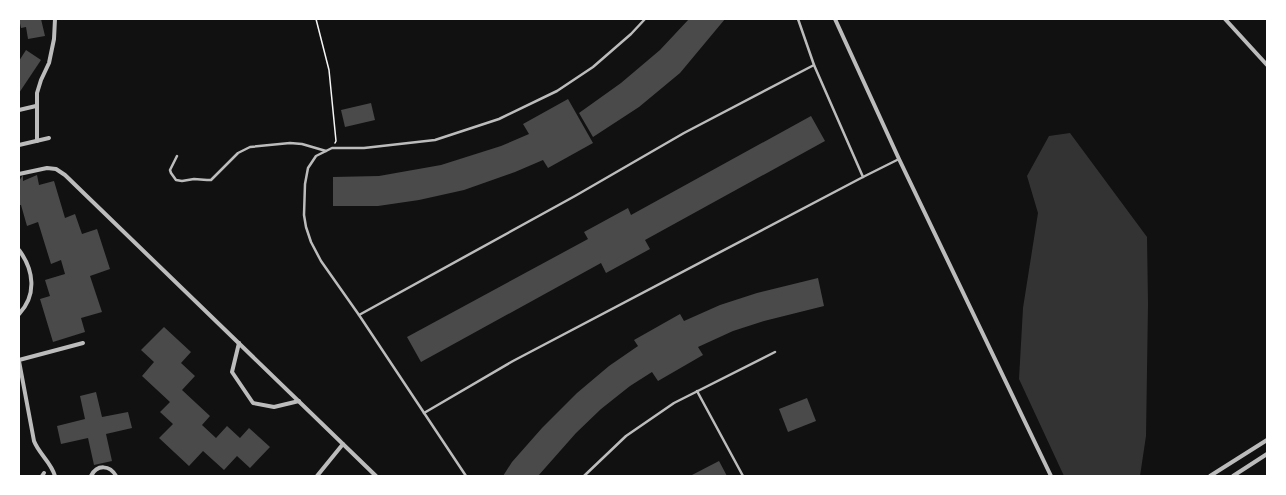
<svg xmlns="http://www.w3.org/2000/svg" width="1286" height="495" viewBox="0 0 1286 495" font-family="'Titillium Web',sans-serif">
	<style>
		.water { fill: #333 }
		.building { fill: #4a4a4a }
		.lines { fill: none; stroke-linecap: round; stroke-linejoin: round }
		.path { stroke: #f5f5f5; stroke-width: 1.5 }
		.service { stroke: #bcbcbc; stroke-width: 2.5 }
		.minor { stroke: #bcbcbc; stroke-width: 4 }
	</style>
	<rect width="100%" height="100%" fill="#111"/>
	<path class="water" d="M 1070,133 L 1147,237 L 1148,304 L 1146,436 L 1140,476 L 1064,476 L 1019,379 L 1023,308 L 1038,213 L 1027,176 L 1049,136 Z"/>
	<g class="building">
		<path d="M 19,19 L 41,19 L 45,36 L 28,39 L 26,27 L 21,28 Z"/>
		<path d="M 689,19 L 725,19 L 680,73 L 639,107 L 593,137 L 579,113 L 621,83 L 660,50 Z"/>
		<path d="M 26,50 L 41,60 L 19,93 L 19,61 Z"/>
		<path d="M 568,99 L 593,143 L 548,168 L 543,160 L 515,172 L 464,190 L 419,200 L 378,206 L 333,206 L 333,177 L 379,176 L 441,165 L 501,146 L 529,134 L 523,124 Z"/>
		<path d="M 371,103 L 375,120 L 345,127 L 341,110 Z"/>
		<path d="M 811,116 L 825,141 L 645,240 L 650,249 L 606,273 L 601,263 L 421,362 L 407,337 L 588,239 L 584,232 L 628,208 L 631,215 Z"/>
		<path d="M 23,175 L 23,181 L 37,175 L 39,185 L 54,181 L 65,218 L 75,214 L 82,234 L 97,229 L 110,269 L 90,276 L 102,312 L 81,318 L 85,332 L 53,342 L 40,299 L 50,296 L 45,280 L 65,274 L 61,260 L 51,264 L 38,222 L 27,226 L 21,205 L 19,205 L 19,181 Z"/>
		<path d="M 818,278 L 824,306 L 764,321 L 733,331 L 698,347 L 703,355 L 658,381 L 652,372 L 630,386 L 601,409 L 576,433 L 538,476 L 503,476 L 512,462 L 542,428 L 577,393 L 609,366 L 638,346 L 634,340 L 680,314 L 684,321 L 720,305 L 757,293 Z"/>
		<path d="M 164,327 L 191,352 L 181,363 L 195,376 L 182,390 L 210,416 L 202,425 L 216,438 L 227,426 L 240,438 L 249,428 L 270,447 L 250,468 L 237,456 L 224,470 L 203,451 L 189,466 L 159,438 L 173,424 L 160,412 L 170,402 L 142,376 L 154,362 L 141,350 Z"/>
		<path d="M 96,392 L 102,417 L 128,412 L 132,428 L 106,434 L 112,461 L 94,465 L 88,438 L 61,444 L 57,426 L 85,419 L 80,396 Z"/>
		<path d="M 807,398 L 816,421 L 788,432 L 779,409 Z"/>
		<path d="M 719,461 L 727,476 L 690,476 Z"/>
	</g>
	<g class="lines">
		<path class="path" d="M 316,19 L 329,70 L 336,141 L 335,143"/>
		<g class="service">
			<path d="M 798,19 L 814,65 L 863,177"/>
			<path d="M 177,156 L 170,170 L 171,173 L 176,180 L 182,181 L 194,179 L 207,180 L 211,180 L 238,153 L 250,147 L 290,143 L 302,144 L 326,151"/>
			<path d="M 359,315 L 575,196 L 684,133 L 814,65"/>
			<path d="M 697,391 L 743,476"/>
			<path d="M 424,413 L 513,361 L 863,177 L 899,159"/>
			<path d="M 466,476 L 359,315 L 321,261 L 311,242 L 306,227 L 304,215 L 305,184 L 308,168 L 316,156 L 332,148 L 364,148 L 435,140 L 499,119 L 557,91 L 593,67 L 631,34 L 645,19"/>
			<path d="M 584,476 L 626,436 L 674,403 L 775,352"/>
		</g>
		<g class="minor">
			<path d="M 835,19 L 899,159 L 1051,476"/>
			<path d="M 1225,19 L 1267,65"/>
			<path d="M 19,110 L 36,106"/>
			<path d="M 37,141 L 37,93 L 41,80 L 49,63 L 54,39 L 55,19"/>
			<path d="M 19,145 L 49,138"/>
			<path d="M 19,174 L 47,168 L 56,169 L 65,175 L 376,476"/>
			<path d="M 19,250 C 34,270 37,295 19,314"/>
			<path d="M 239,343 L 232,372 L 253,403 L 274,407 L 299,401"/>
			<path d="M 19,360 L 83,343"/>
			<path d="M 19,361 L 34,441 C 39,454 51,462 55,476"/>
			<path d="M 42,476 L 44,473"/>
			<path d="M 91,476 C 97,464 110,465 116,476"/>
			<path d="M 317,476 L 343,444"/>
			<path d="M 1210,476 L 1267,440"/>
			<path d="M 1233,476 L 1267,454"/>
		</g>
	</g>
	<rect width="1286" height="495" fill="none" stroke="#ffffff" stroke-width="40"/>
</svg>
